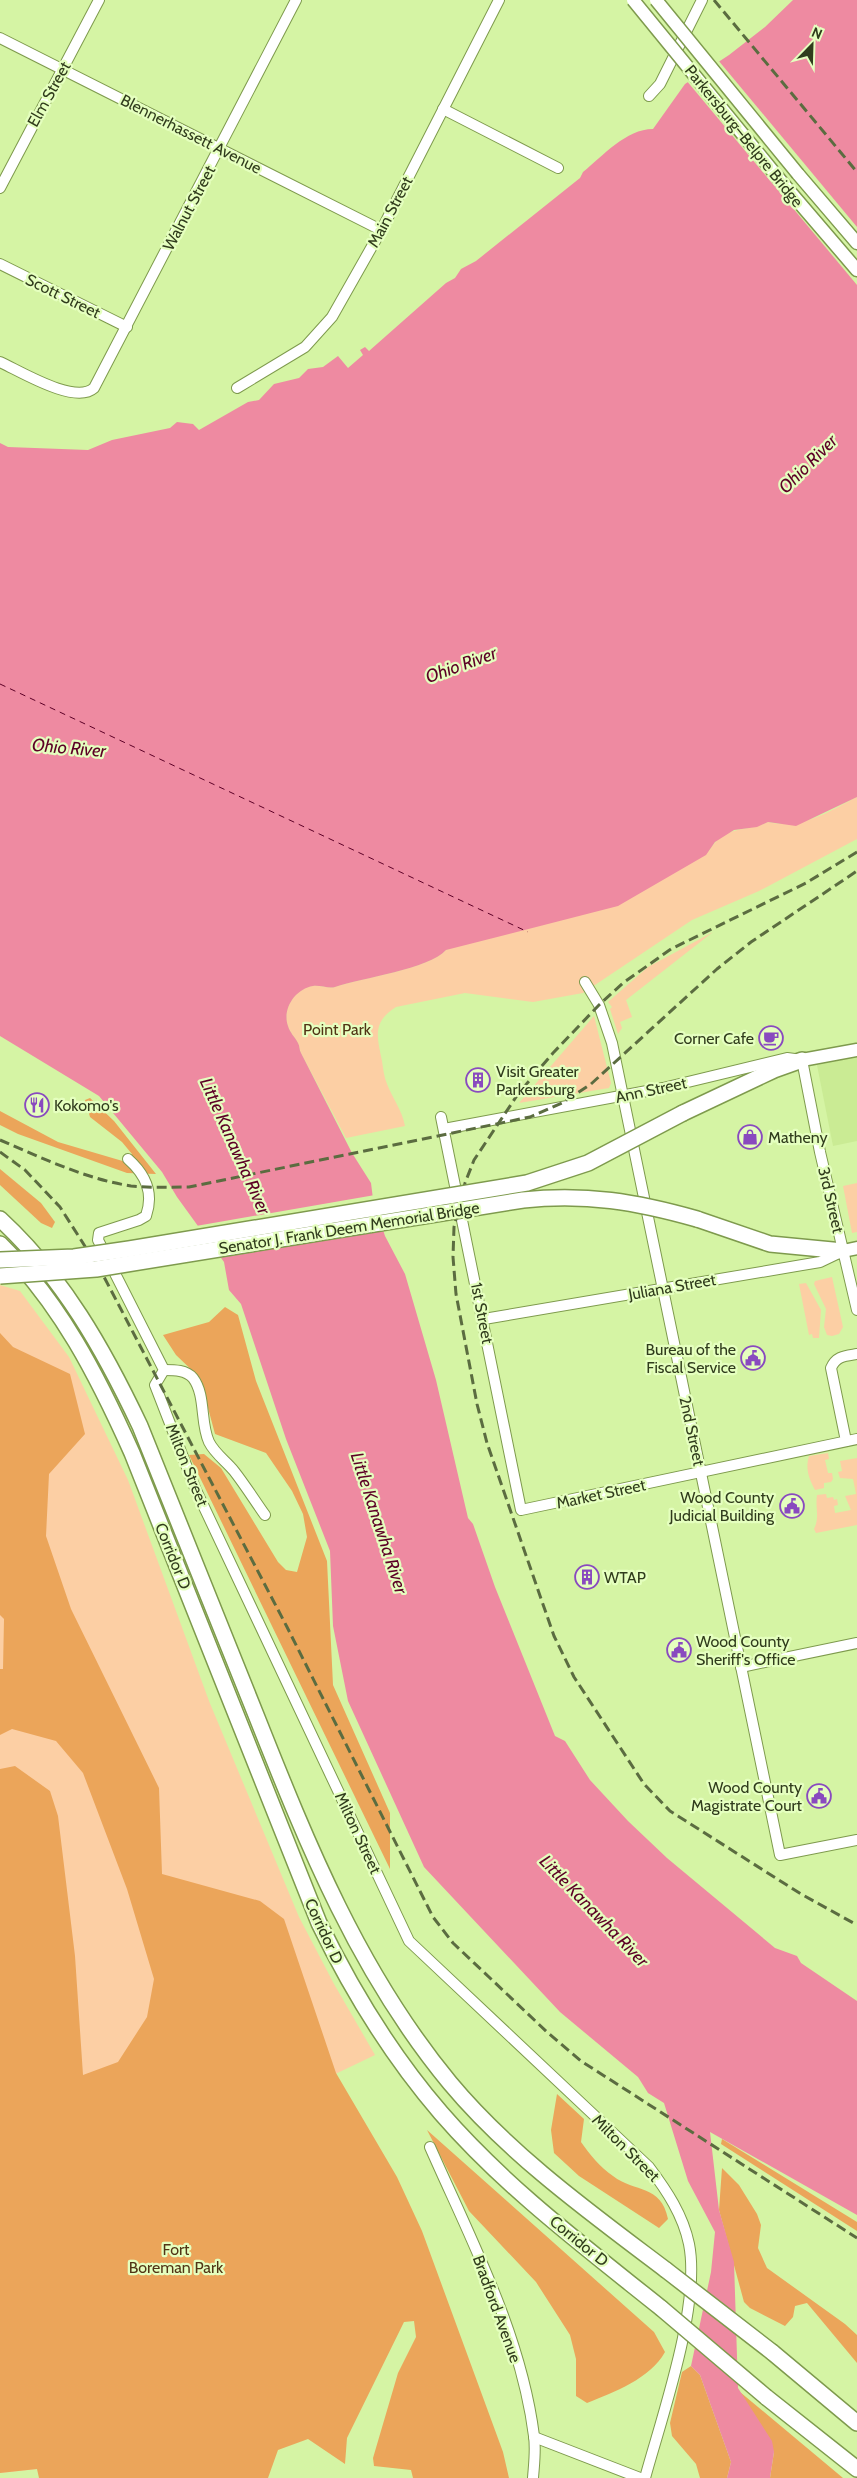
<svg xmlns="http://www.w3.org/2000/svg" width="857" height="2478" viewBox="0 0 857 2478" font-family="Cabin,sans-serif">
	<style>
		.built { fill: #caeb94 }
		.green { fill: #fccfa4 }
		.forest { fill: #eba55a }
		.water { fill: #ee8aa1 }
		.pier { fill: #d5f4a4 }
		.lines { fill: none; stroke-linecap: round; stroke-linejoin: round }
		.ferry { stroke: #5c0026; stroke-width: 1; stroke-dasharray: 6 5; stroke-linecap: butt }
		.minor-casing { stroke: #7e9a4d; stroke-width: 12 }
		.major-casing { stroke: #7e9a4d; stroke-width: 15 }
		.highway-casing { stroke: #7e9a4d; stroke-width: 18 }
		.minor { stroke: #fff; stroke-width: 10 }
		.major { stroke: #fff; stroke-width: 12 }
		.highway { stroke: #fff; stroke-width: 15 }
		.rail { stroke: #5b6c40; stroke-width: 3; stroke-dasharray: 10 5; stroke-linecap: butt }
		.major-bridge-casing { stroke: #7e9a4d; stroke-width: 15; stroke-linecap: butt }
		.highway-bridge-casing { stroke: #7e9a4d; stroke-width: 18; stroke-linecap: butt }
		.major-bridge { stroke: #fff; stroke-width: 12 }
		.highway-bridge { stroke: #fff; stroke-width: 15 }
		.labels { text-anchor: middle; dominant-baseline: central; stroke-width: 4.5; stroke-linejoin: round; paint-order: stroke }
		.street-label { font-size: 16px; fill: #303c1c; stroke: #e5ffbf }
		.park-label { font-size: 16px; fill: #513415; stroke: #e5ffbf }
		.poi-label { font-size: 16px; fill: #303c1c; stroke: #e5ffbf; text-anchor: start }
		.water-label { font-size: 18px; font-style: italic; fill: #5c0026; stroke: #e5ffbf }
	</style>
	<rect width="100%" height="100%" fill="#d5f4a4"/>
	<path class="built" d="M 857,1057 L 857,1141 L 833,1146 L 817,1065 Z"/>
	<g class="green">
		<path d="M 857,797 L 857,839 L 759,891 L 692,920 L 583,993 L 533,1002 L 465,993 L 396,1007 C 372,1022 377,1037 382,1061 C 383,1068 384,1077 387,1084 C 393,1099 402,1110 405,1126 L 346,1138 L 301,1053 C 299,1050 300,1046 298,1043 C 295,1037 290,1033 288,1026 C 282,1009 295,989 312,986 C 320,985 329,989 335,987 C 362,978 429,969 446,950 L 709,851 C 725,824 745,833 768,822 C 801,830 828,812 857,797 Z"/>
		<path d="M 713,932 L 626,1000 L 632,1017 L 620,1022 L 622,1028 L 618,1034 L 610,1009 L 612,1007 L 608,1002 L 648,967 Z"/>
		<path d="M 594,1016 L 611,1083 L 609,1088 L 519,1103 Z"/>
		<path d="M 857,1183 L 857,1232 L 852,1233 L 843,1186 Z"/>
		<path d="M 832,1277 L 843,1327 L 839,1334 L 832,1336 L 827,1335 L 824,1327 L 826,1309 L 814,1284 L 815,1281 Z"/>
		<path d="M 806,1283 L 821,1310 L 819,1338 L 813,1338 L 812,1334 L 809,1335 L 799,1284 Z"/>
		<path d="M 0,1285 L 20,1291 L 69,1357 L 128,1480 L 209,1701 L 299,1917 L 334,1984 L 375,2055 L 304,2089 L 41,2478 L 37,2469 L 0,2473 Z"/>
		<path d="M 828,1453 L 829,1459 L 825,1460 L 828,1473 L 832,1473 L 833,1479 L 831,1482 L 824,1483 L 824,1488 L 815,1490 C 809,1479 805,1468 809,1456 Z"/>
		<path d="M 857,1458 L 857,1525 L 816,1533 L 814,1529 C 820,1517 815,1508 817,1495 L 826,1494 L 827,1498 L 833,1497 L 834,1500 L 837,1499 L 838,1505 L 834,1506 L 835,1513 L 851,1510 L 845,1496 L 856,1494 L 853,1479 L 840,1478 L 838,1472 L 842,1471 L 840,1461 Z"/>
	</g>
	<g class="forest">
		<path d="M 90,1098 L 114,1121 L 156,1174 L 127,1173 L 18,1134 L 0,1125 L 0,1111 L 58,1142 L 126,1162 L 132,1154 L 122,1142 L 90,1117 L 85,1100 Z"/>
		<path d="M 0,1169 L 41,1203 L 55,1222 L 52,1228 L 41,1223 L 0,1185 Z"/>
		<path d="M 225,1307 L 238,1315 L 256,1381 L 327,1561 L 333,1685 L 390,1813 L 390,1869 L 189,1455 L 204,1454 L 221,1468 L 278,1562 L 286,1570 L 297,1572 L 307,1537 L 303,1514 L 292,1491 L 266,1453 L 215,1434 L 200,1378 L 176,1355 L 163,1335 L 209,1322 Z"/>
		<path d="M 0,1333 L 13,1347 L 70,1374 L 85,1434 L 49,1474 L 46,1536 L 71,1609 L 159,1788 L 162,1874 L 260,1901 L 284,1919 L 336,2073 L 397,2177 L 422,2231 L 503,2452 L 509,2478 L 413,2478 L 411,2470 L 374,2466 L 373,2458 L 398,2373 L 416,2337 L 414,2321 L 404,2322 L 347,2438 L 345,2464 L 308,2439 L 278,2450 L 268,2478 L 39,2478 L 37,2469 L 0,2473 L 0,1769 L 15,1766 L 50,1791 L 58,1816 L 75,1956 L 83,2075 L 118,2062 L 147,2017 L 154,1979 L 127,1889 L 83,1773 L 56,1741 L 12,1729 L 0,1735 L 0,1669 L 3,1669 L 4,1619 L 0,1615 Z"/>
		<path d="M 557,2094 L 584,2119 L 581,2142 C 590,2155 600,2167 613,2176 C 635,2193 661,2184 668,2219 L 659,2228 L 579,2176 L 554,2153 L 551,2130 Z"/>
		<path d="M 427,2130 L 654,2332 L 665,2352 C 650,2379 614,2392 587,2403 L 576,2396 L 576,2359 L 570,2335 L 536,2282 L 469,2211 Z"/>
		<path d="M 722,2139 L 857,2222 L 857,2231 L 721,2144 Z"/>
		<path d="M 722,2168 L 739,2185 L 757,2214 L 761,2225 L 758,2248 L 767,2268 L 845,2324 L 857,2335 L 857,2363 L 807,2303 L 795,2306 L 793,2317 L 785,2326 L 750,2308 L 744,2302 L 719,2210 Z"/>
		<path d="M 691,2366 L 700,2375 L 731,2462 L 727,2478 L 700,2478 L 696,2464 L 672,2436 L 670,2423 L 682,2372 Z"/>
		<path d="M 740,2392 L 843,2478 L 770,2478 L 774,2452 Z"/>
	</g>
	<path class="water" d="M 793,0 L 857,0 L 857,797 L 796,826 L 768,822 L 757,827 L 734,830 L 715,842 L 706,855 L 618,906 L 446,950 C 429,969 362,978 335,987 C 329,989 320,985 313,986 C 295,989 282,1009 288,1026 C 290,1033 295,1037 298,1043 C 300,1046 299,1050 301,1053 L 352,1153 L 371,1183 L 373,1199 L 385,1236 L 405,1274 L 436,1380 L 468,1518 L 473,1524 L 495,1587 L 555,1736 L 565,1741 L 590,1780 L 628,1821 L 667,1858 L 775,1948 L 797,1956 L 801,1963 L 857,2001 L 857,2215 L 710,2132 L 719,2210 L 734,2262 L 738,2388 L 772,2441 L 774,2452 L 770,2478 L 727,2478 L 731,2462 L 700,2375 L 691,2366 L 711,2272 L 715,2232 L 688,2181 L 664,2103 L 648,2093 L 638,2077 L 560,2012 L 424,1867 L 348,1701 L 333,1626 L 330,1551 L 286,1439 L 241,1304 L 229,1290 L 224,1262 L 177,1197 L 162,1172 L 99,1096 L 0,1036 L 0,443 L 8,447 L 88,450 L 112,440 L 170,428 L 177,422 L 193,424 L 199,430 L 248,402 L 259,400 L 274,384 L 299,378 L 308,369 L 323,367 L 338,356 L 348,368 L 363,355 L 360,350 L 365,347 L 369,351 L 446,283 L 455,278 L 461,269 L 476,261 L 580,178 L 583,172 C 603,156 626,129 653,129 L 685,84 L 729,55 L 765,27 Z"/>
	<g class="pier">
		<path d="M 718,60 L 857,227 L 857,285 L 686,80 Z"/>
		<path d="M 375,1195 L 385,1230 L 218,1258 L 196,1226 Z"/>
	</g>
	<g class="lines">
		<path class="ferry" d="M 0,684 L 528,932"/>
		<g class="minor-casing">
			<g id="minor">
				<path d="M 0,38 L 381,230"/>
				<path d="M 649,96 L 660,84 L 702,0"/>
				<path d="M 443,109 L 558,168"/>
				<path d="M 0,188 L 99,0"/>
				<path d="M 0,264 L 127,327"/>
				<path d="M 0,362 C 20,371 75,405 94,388 L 296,0"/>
				<path d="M 237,388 L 305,347 L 332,317 L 383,227 L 499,0"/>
				<path d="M 585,982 L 599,1005 L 612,1043 L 780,1855 L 857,1840"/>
				<path d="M 441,1117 L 521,1510 L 857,1439"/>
				<path d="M 444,1129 L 663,1088 L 787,1058 L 802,1060 L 820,1152 L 857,1310"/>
				<path d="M 128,1159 C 146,1175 154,1193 146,1216 L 139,1220 L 99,1233 L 98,1240 L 164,1370 L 155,1385 L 195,1488 L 409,1941 L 649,2167 C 667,2191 683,2215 689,2244 C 701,2305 662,2416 645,2478"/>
				<path d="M 484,1319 L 820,1262 L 843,1251"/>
				<path d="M 164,1370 C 175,1370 186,1370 193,1378 C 206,1395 200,1423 209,1442 C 215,1454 226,1461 234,1471 C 245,1485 255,1501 265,1515"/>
				<path d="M 846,1441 L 831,1368 C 836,1356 845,1356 857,1354"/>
				<path d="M 741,1667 L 857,1643"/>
				<path d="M 430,2147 C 471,2240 521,2334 534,2436 C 536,2450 534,2464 533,2478"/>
				<path d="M 534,2437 L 640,2478"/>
			</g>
		</g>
		<g class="major-casing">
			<g id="major">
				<path d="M 798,174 L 857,243"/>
				<path d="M 785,186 L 857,270"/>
				<path d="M 802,1060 L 857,1050"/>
				<path d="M 843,1251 L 857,1248"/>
			</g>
		</g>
		<g class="highway-casing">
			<g id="highway">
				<path d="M 683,1113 L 774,1070 L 802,1060"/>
				<path d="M 0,1219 C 63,1277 104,1350 140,1426 C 179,1522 217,1619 256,1715 C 308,1846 359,1973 450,2083 C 510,2155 592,2214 666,2270"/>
				<path d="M 697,1219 L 770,1244 L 843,1251"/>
				<path d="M 0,1244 C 60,1302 98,1377 132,1453 L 319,1923 C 352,1991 391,2055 441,2113 C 505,2187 585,2247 661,2308"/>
				<path d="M 772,2352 L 857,2423"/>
				<path d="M 766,2397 L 857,2469"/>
			</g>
		</g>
		<use href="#minor" class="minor"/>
		<use href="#major" class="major"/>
		<use href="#highway" class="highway"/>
		<g class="rail">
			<path d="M 714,0 L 857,172"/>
			<path d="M 857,852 L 806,883 L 671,949 L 623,983 L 599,1005 L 553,1053 L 518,1094 L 474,1160 L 465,1183 L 454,1227 L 453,1257 L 456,1294 L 477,1404 L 487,1443 L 554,1636 L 574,1677 L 644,1784 L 670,1811 L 801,1894 L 857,1925"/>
			<path d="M 0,1140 C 42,1158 86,1179 131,1186 C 150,1188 169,1187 189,1187 L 530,1117 L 562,1103 L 591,1084 L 717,969 L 751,942 L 857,871"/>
			<path d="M 0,1152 L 25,1170 L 60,1207 L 102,1273 L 287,1627 L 433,1917 L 453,1943 L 547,2032 L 581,2061 L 857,2238"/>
		</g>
		<g class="major-bridge-casing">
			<g id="major-bridge">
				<path d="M 633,0 L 785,186"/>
				<path d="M 656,0 L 798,174"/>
			</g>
		</g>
		<g class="highway-bridge-casing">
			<g id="highway-bridge">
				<path d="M 0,1260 L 74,1257 L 129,1249 L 527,1183 L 588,1163 L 683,1113"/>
				<path d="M 0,1276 L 96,1269 L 523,1200 C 585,1193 637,1202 697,1219"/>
				<path d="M 666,2270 L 772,2352"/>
				<path d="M 661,2308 L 766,2397"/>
			</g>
		</g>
		<use href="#major-bridge" class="major-bridge"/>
		<use href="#highway-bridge" class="highway-bridge"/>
	</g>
	<defs>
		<g id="cafe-ring" transform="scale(1.25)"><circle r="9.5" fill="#e5ffbf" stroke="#894abf" stroke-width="1.5"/><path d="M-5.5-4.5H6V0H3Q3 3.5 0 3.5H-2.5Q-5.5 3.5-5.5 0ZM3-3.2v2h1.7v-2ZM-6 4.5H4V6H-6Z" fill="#894abf"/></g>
		<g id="building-ring" transform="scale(1.25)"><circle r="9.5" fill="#e5ffbf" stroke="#894abf" stroke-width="1.5"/><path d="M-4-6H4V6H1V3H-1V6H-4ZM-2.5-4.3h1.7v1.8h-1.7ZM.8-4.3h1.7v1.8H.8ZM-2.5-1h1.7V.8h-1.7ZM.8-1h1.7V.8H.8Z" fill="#894abf"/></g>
		<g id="restaurant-ring" transform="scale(1.25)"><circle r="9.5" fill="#e5ffbf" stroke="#894abf" stroke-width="1.5"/><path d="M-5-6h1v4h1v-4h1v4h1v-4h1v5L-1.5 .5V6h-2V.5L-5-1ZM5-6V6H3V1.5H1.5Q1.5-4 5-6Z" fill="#894abf"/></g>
		<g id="shop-ring" transform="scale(1.25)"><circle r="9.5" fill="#e5ffbf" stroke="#894abf" stroke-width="1.5"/><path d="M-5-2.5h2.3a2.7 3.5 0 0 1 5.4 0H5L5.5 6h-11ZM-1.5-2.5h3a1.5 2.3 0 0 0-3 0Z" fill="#894abf"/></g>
		<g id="civic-ring" transform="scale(1.25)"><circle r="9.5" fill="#e5ffbf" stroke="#894abf" stroke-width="1.5"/><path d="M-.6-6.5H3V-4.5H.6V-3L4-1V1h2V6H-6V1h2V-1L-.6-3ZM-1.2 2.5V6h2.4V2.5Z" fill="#894abf"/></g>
	</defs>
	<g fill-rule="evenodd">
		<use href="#cafe-ring" x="771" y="1038"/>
		<use href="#building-ring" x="478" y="1080"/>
		<use href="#restaurant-ring" x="37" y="1105"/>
		<use href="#shop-ring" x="750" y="1137"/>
		<use href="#civic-ring" x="753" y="1358"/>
		<use href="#civic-ring" x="792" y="1506"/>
		<use href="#building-ring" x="587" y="1577"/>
		<use href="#civic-ring" x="679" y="1650"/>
		<use href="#civic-ring" x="819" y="1796"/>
	</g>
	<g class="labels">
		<g class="street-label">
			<text transform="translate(49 94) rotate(-61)">Elm Street</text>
			<text transform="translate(191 134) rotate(27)">Blennerhassett Avenue</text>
			<text transform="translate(744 136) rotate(51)">Parkersburg–Belpre Bridge</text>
			<text transform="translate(189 208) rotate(-62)">Walnut Street</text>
			<text transform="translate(390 212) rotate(-62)">Main Street</text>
			<text transform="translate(63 296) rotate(26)">Scott Street</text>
			<text transform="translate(651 1090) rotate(-12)">Ann Street</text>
			<text transform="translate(831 1200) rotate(77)">3rd Street</text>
			<text transform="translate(349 1228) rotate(-9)">Senator J. Frank Deem Memorial Bridge</text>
			<text transform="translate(672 1287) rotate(-10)">Juliana Street</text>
			<text transform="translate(482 1313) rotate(79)">1st Street</text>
			<text transform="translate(692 1431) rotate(78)">2nd Street</text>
			<text transform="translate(187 1465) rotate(68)">Milton Street</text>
			<text transform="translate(601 1494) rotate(-12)">Market Street</text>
			<text transform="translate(173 1556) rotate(68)">Corridor D</text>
			<text transform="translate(358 1833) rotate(65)">Milton Street</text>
			<text transform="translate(324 1931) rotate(65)">Corridor D</text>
			<text transform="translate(626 2148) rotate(45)">Milton Street</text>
			<text transform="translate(579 2241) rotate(39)">Corridor D</text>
			<text transform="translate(497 2309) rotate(70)">Bradford Avenue</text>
		</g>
		<g class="park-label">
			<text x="337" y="1029">Point Park</text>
			<text x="176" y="2249">Fort<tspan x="176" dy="18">Boreman Park</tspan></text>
		</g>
		<g class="poi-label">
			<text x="754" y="1038" text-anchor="end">Corner Cafe</text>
			<text x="496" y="1071">Visit Greater<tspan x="496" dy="18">Parkersburg</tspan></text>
			<text x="54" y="1105">Kokomo's</text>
			<text x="768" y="1137">Matheny</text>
			<text x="736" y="1349" text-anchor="end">Bureau of the<tspan x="736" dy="18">Fiscal Service</tspan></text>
			<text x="774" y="1497" text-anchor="end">Wood County<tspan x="774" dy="18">Judicial Building</tspan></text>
			<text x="604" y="1577">WTAP</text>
			<text x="696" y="1641">Wood County<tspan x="696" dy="18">Sheriff's Office</tspan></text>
			<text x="802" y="1787" text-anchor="end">Wood County<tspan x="802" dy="18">Magistrate Court</tspan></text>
		</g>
		<g class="water-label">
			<text transform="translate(808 464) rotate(-45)">Ohio River</text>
			<text transform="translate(461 665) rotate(-20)">Ohio River</text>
			<text transform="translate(69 748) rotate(5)">Ohio River</text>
			<text transform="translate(235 1146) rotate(66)">Little Kanawha River</text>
			<text transform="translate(379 1523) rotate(72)">Little Kanawha River</text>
			<text transform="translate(594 1911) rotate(46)">Little Kanawha River</text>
		</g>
	</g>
	<g transform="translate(812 45) rotate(23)" stroke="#e5ffbf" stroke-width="4" paint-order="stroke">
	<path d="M0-4L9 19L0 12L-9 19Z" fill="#303c1c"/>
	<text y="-8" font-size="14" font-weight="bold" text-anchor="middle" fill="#303c1c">N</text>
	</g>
</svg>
